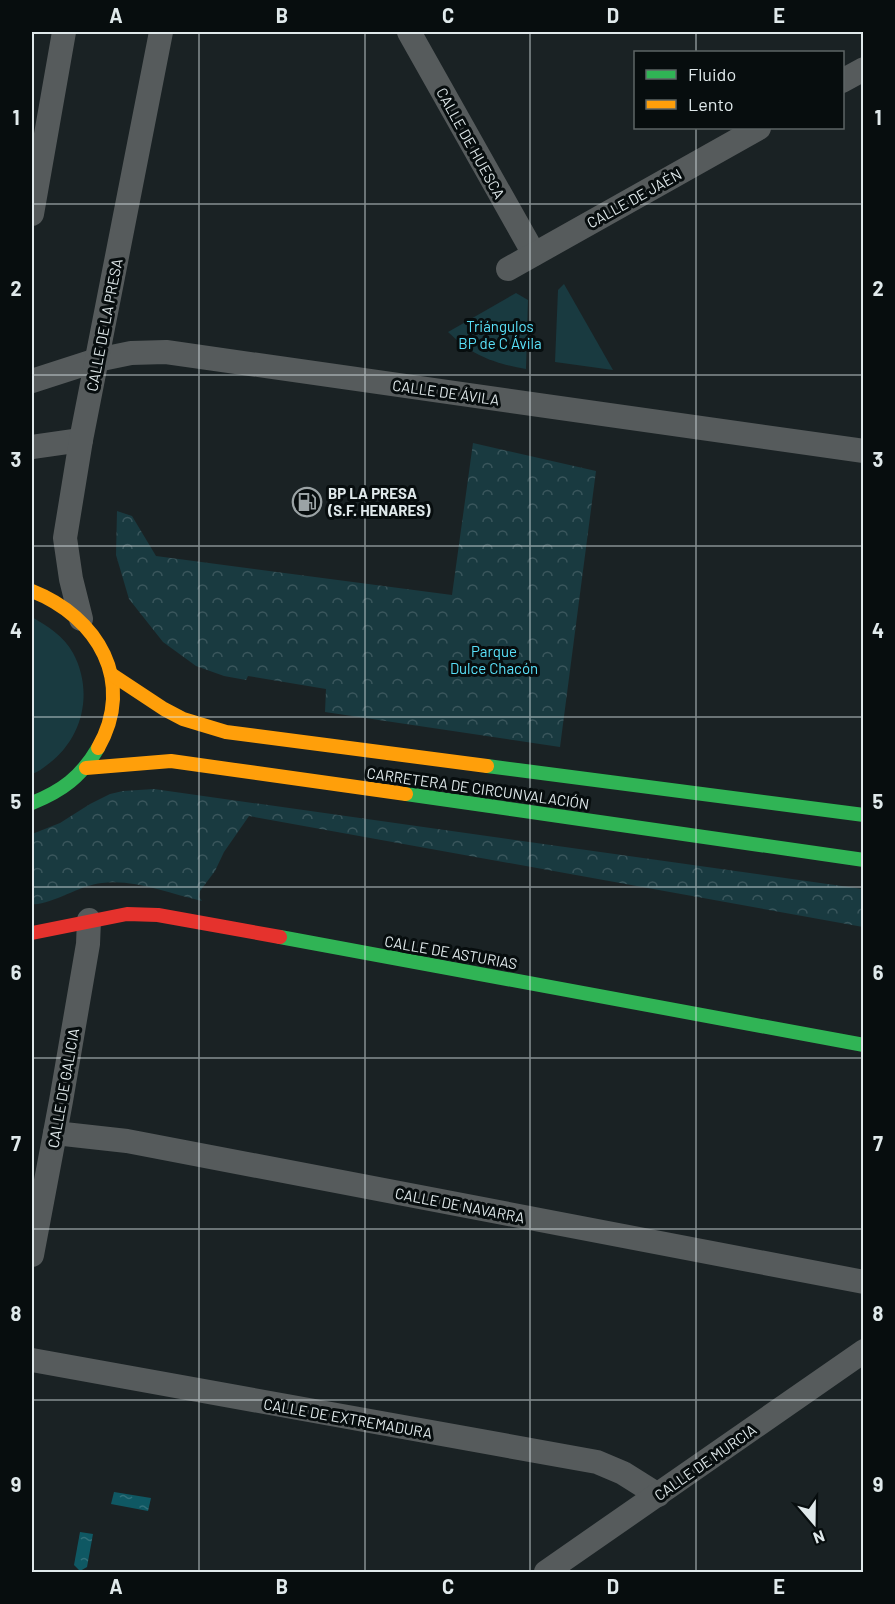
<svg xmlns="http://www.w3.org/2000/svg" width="895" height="1604" viewBox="0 0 895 1604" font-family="Barlow,sans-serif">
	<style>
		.green { fill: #193a40 }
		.park { fill: url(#park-crowns) }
		.water { fill: url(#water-ripples) }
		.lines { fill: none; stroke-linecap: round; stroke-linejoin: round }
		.street { stroke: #565b5c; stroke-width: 24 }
		.fast { stroke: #30b455; stroke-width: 14 }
		.slow { stroke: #ff9f0a; stroke-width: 14 }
		.jam { stroke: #e5322d; stroke-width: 14 }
		.grid { fill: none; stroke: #e0e9eb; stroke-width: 1.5; stroke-opacity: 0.55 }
		.labels { text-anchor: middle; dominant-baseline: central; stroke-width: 6; stroke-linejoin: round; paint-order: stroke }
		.street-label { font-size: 15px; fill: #e0e9eb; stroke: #070d0e }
		.park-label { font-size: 15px; fill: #5ae1f9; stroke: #070d0e }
		.poi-label { font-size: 15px; font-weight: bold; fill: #e0e9eb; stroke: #070d0e; text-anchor: start }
		.neatline { fill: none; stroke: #e0e9eb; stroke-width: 2 }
		.grid-label { font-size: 20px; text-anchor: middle; font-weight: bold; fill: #e0e9eb }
	</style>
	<defs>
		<pattern id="park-crowns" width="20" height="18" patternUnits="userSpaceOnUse" patternTransform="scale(1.5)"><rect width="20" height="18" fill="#193a40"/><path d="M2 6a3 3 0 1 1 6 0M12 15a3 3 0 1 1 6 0" fill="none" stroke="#3a565c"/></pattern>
		<pattern id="water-ripples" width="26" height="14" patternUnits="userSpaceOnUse" patternTransform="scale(1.5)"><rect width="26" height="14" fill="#0f5863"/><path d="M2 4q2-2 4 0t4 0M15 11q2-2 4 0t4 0" fill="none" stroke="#32707a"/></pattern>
	</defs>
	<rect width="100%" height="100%" fill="#1a2224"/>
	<g class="green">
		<path d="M 564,284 L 613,370 L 555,362 L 558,290 Z"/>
		<path d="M 516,293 L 528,300 L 526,369 C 493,363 473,356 448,332 Z"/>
		<path d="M 32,617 C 47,626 64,636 73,653 C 94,692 83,739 47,765 C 42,769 38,772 32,774 Z"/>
	</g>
	<g class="park">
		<path d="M 473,443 L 596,471 L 560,747 L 325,712 L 326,689 L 248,676 L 246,680 L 224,676 L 196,666 L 163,642 L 129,599 L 116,555 L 117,511 L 132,516 L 156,556 L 452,595 Z"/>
		<path d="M 154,789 L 863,889 L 863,927 L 249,816 L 224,852 L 215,871 L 200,891 L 199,897 L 202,901 C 170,894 135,879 102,883 C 79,885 50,906 32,904 L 32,834 L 60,823 L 90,804 L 110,794 L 123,791 Z"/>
	</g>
	<g class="water">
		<path d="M 114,1492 L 151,1498 L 148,1511 L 111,1504 Z"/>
		<path d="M 80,1532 L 93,1534 L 87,1567 L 80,1571 L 74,1565 Z"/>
	</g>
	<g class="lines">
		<g class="street">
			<path d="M 409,32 L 534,254"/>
			<path d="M 842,81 L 864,69"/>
			<path d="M 32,214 L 64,32"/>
			<path d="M 508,269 L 759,128"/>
			<path d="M 32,381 L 97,360 L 131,353 L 166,352 L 864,451"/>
			<path d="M 32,447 L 81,440"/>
			<path d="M 81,619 L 71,579 L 65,538 L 81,440 L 161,32"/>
			<path d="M 55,1133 L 127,1141 L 864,1282"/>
			<path d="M 32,1255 L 61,1101 L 88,944 L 89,920"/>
			<path d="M 32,1360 L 597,1462 L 623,1473 L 658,1495"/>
			<path d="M 546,1572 L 864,1351"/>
		</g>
		<g class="fast">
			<path d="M 487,766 L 864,815"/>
			<path d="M 406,794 L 864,860"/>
			<path d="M 32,803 C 62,791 81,777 98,748"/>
			<path d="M 280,937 L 864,1045"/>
		</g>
		<g class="slow">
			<path d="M 32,591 C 98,617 136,682 98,748"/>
			<path d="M 111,674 L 164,709 L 183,719 L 226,732 L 487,766"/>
			<path d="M 86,768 L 171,761 L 406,794"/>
		</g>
		<path class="jam" d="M 32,933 L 127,914 L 158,915 L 280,937"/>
	</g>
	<path class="grid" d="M 199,32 L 199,1572M 365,32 L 365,1572M 530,32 L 530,1572M 696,32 L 696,52M 696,128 L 696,1572M 32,204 L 864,204M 32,375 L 864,375M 32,546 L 864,546M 32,717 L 864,717M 32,887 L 864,887M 32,1058 L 864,1058M 32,1229 L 864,1229M 32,1400 L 864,1400"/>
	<defs>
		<g id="fuel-ring" transform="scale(1.5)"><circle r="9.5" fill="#070d0e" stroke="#9ba3a5" stroke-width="1.5"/><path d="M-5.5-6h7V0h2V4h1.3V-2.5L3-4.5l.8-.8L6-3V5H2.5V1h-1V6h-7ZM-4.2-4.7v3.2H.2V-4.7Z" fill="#9ba3a5"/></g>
	</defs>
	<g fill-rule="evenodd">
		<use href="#fuel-ring" x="307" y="502"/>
	</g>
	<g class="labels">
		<g class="street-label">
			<text transform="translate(471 143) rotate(61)">CALLE DE HUESCA</text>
			<text transform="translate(634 198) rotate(-29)">CALLE DE JAÉN</text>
			<text transform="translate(104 325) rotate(-79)">CALLE DE LA PRESA</text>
			<text transform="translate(446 392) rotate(8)">CALLE DE ÁVILA</text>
			<text transform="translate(478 788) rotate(8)">CARRETERA DE CIRCUNVALACIÓN</text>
			<text transform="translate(451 952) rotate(10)">CALLE DE ASTURIAS</text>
			<text transform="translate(63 1088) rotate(-80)">CALLE DE GALICIA</text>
			<text transform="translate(460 1205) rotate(11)">CALLE DE NAVARRA</text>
			<text transform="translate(348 1418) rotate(10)">CALLE DE EXTREMADURA</text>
			<text transform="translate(705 1462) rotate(-35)">CALLE DE MURCIA</text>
		</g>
		<g class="park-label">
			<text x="500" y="326">Triángulos<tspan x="500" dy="17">BP de C Ávila</tspan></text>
			<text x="494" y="651">Parque<tspan x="494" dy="17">Dulce Chacón</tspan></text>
		</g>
		<g class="poi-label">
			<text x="328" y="493">BP LA PRESA<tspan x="328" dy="17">(S.F. HENARES)</tspan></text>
		</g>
	</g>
	<rect width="895" height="1604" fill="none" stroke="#070d0e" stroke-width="66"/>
	<rect x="634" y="51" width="210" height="78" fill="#070d0e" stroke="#5e6566" stroke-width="1.5"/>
	<rect x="646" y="70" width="30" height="9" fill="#30b455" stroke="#5e6566" stroke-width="1.5"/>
	<text x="688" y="81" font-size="18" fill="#e0e9eb">Fluido</text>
	<rect x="646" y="100" width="30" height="9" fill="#ff9f0a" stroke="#5e6566" stroke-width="1.5"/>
	<text x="688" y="111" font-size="18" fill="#e0e9eb">Lento</text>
	<g transform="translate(814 1523) rotate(160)" stroke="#070d0e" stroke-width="4.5" paint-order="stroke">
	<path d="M0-4.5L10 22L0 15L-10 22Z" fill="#e0e9eb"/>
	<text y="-9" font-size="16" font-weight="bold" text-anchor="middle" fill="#e0e9eb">N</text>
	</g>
	<rect x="33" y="33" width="829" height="1538" class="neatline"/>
	<g class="grid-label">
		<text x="116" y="23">A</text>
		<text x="282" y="23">B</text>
		<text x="448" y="23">C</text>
		<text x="613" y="23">D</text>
		<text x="779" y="23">E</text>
		<text x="16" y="125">1</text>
		<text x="878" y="125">1</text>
		<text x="16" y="296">2</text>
		<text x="878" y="296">2</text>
		<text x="16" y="467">3</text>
		<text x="878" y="467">3</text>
		<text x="16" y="638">4</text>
		<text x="878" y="638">4</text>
		<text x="16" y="809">5</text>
		<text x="878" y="809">5</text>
		<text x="16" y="980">6</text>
		<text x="878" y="980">6</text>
		<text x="16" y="1151">7</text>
		<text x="878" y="1151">7</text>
		<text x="16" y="1321">8</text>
		<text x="878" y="1321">8</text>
		<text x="16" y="1492">9</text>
		<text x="878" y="1492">9</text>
		<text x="116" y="1594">A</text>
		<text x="282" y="1594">B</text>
		<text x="448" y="1594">C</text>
		<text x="613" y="1594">D</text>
		<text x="779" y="1594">E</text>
	</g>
</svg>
